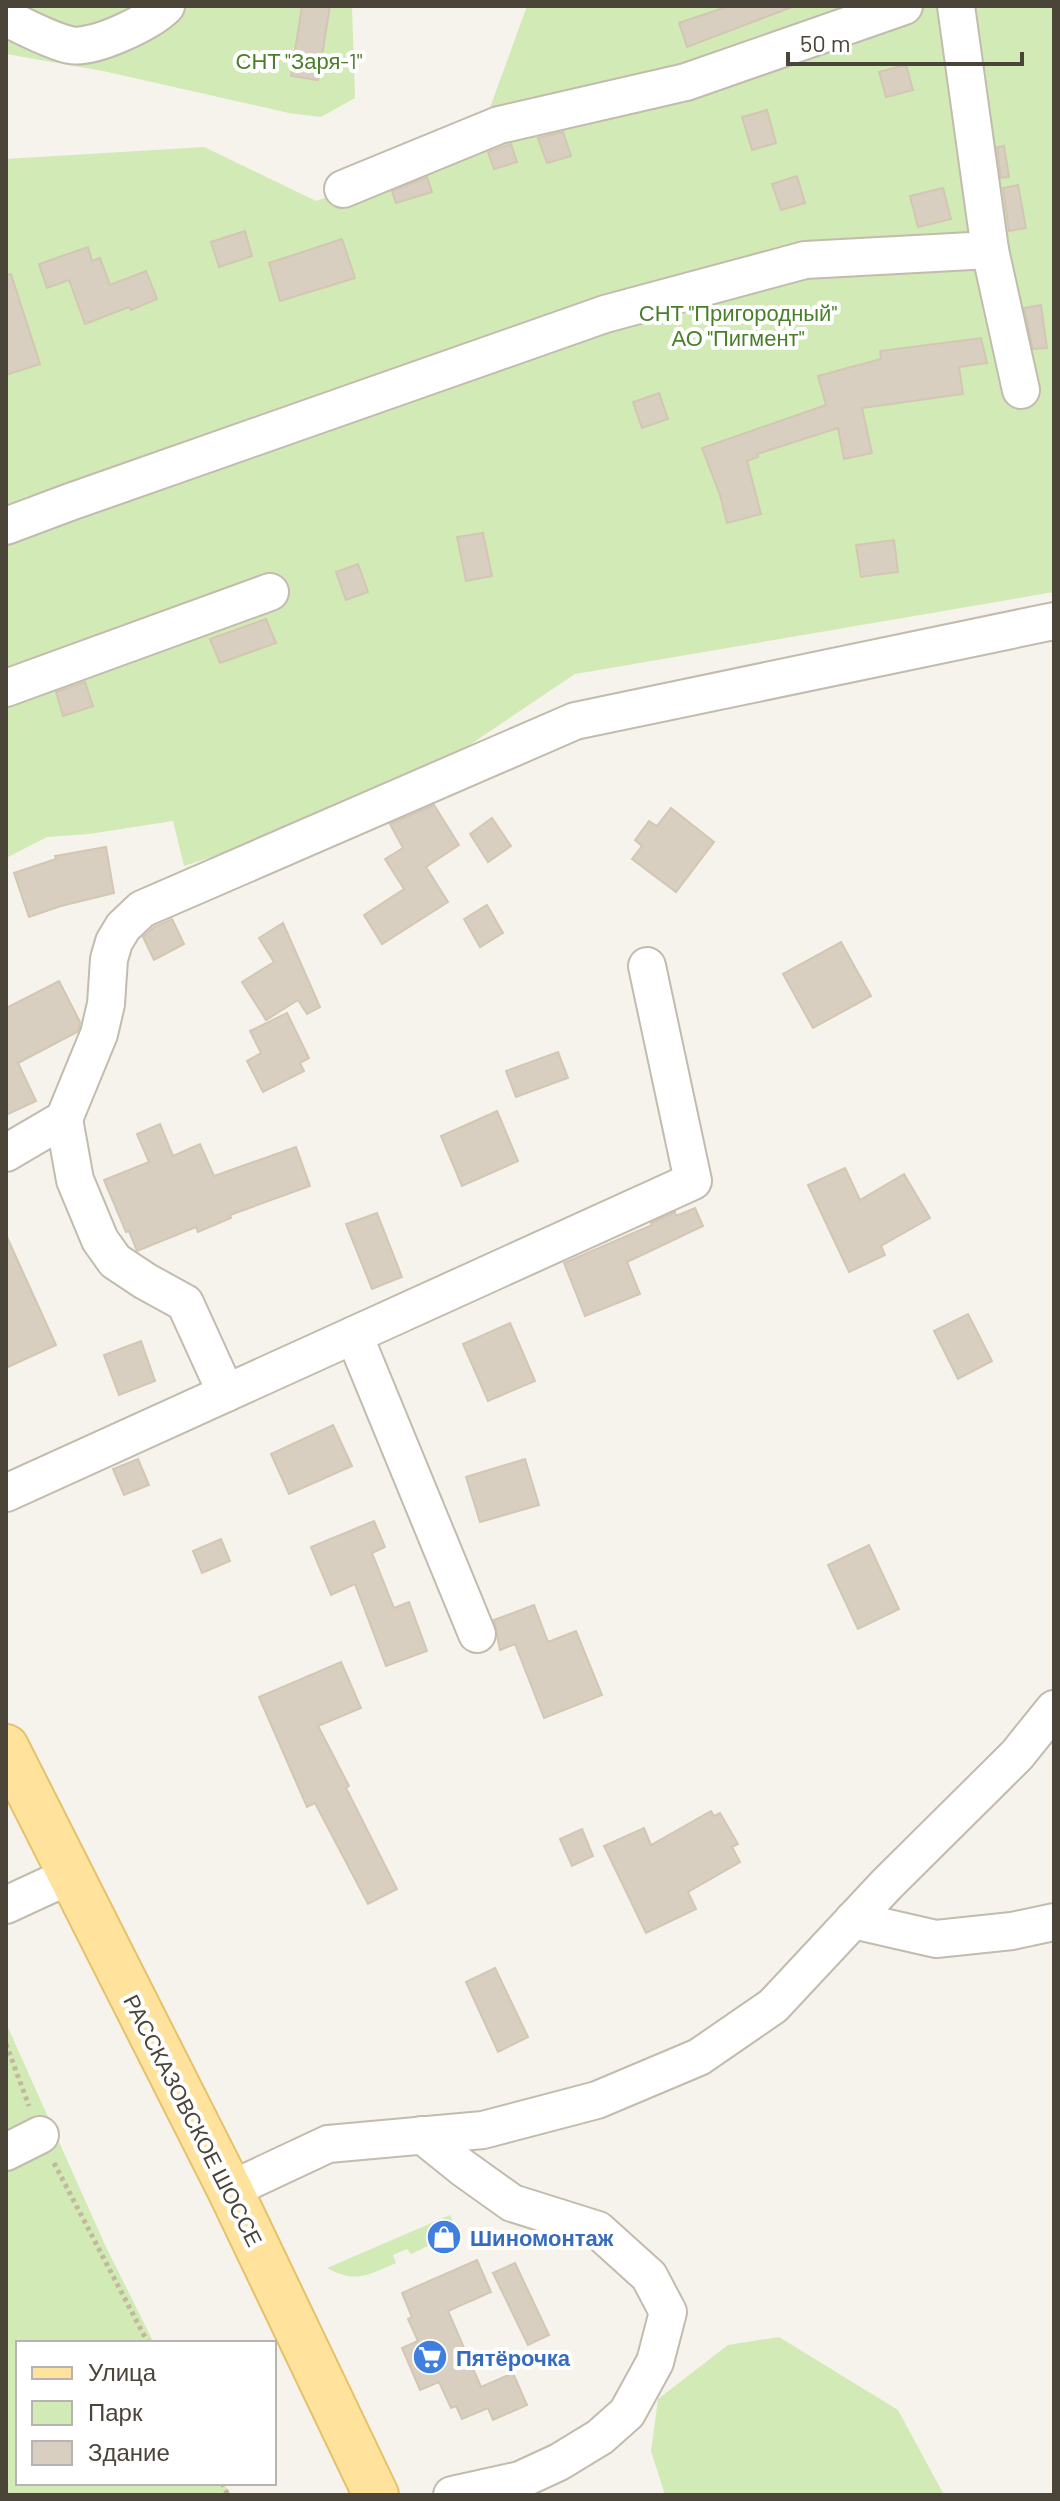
<svg xmlns="http://www.w3.org/2000/svg" width="1060" height="2501" viewBox="0 0 1060 2501" font-family="Barlow,sans-serif">
	<style>
		.green { fill: #d2eab5 }
		.building { fill: #d8cfc1; stroke: #d3c7b4; stroke-width: 2 }
		.lines { fill: none; stroke-linecap: round; stroke-linejoin: round }
		.minor-casing { stroke: #c2bbae; stroke-width: 40 }
		.major-casing { stroke: #e6c16a; stroke-width: 48 }
		.path { stroke: #c4b79f; stroke-width: 5; stroke-dasharray: 4 4; stroke-linecap: butt }
		.minor { stroke: #fff; stroke-width: 36 }
		.major { stroke: #ffe39c; stroke-width: 44 }
		.labels { text-anchor: middle; dominant-baseline: central; stroke-width: 8; stroke-linejoin: round; paint-order: stroke }
		.park-label { font-size: 22px; fill: #4a7f2a; stroke: #fff }
		.street-label { font-size: 22px; fill: #4b4439; stroke: #fff }
		.shop-label { font-size: 22px; font-weight: bold; fill: #366cbe; stroke: #fff; text-anchor: start }
	</style>
	<rect width="100%" height="100%" fill="#f6f3ec"/>
	<g class="green">
		<path d="M 6,6 L 352,6 L 355,98 L 321,117 L 289,113 L 103,71 L 6,54 Z"/>
		<path d="M 527,6 L 1054,6 L 1054,592 L 575,674 L 425,775 L 325,820 L 184,866 L 173,821 L 89,834 L 47,837 L 6,858 L 6,159 L 204,147 L 316,201 L 476,146 Z"/>
		<path d="M 6,2023 L 105,2245 L 154,2343 L 18,2343 L 18,2483 L 224,2483 L 230,2495 L 6,2495 Z"/>
		<path d="M 450,2215 L 455,2227 L 428,2239 L 430,2245 L 411,2254 L 407,2249 L 393,2255 L 396,2263 C 368,2275 356,2284 327,2268 Z"/>
		<path d="M 779,2337 L 898,2410 L 944,2495 L 665,2495 L 651,2451 L 658,2399 L 728,2345 Z"/>
	</g>
	<g class="building">
		<path d="M 302,6 L 330,6 L 318,80 L 291,76 Z"/>
		<path d="M 729,6 L 792,6 L 792,7 L 687,47 L 679,23 Z"/>
		<path d="M 906,65 L 913,90 L 886,97 L 879,72 Z"/>
		<path d="M 767,110 L 776,143 L 752,150 L 742,117 Z"/>
		<path d="M 563,132 L 571,156 L 547,163 L 538,138 Z"/>
		<path d="M 511,144 L 517,162 L 494,169 L 488,152 Z"/>
		<path d="M 1004,146 L 1009,177 L 1001,178 L 997,147 Z"/>
		<path d="M 797,176 L 805,203 L 781,210 L 772,184 Z"/>
		<path d="M 427,177 L 432,192 L 396,203 L 392,191 Z"/>
		<path d="M 1018,185 L 1026,228 L 1009,231 L 1003,188 Z"/>
		<path d="M 943,188 L 951,219 L 918,227 L 910,196 Z"/>
		<path d="M 245,231 L 252,256 L 219,267 L 211,242 Z"/>
		<path d="M 342,239 L 355,278 L 280,301 L 269,263 Z"/>
		<path d="M 88,247 L 92,261 L 100,258 L 110,285 L 146,271 L 157,299 L 131,310 L 129,307 L 85,324 L 69,280 L 47,288 L 39,264 Z"/>
		<path d="M 11,274 L 40,364 L 6,375 L 6,275 Z"/>
		<path d="M 1041,305 L 1047,348 L 1033,349 L 1024,308 Z"/>
		<path d="M 981,338 L 987,363 L 959,367 L 963,394 L 862,408 L 872,453 L 844,459 L 838,428 L 757,454 L 758,457 L 747,461 L 761,514 L 727,523 L 720,495 L 702,448 L 826,405 L 818,376 L 881,359 L 880,351 Z"/>
		<path d="M 659,393 L 668,419 L 642,428 L 633,402 Z"/>
		<path d="M 483,533 L 492,576 L 466,581 L 457,537 Z"/>
		<path d="M 894,540 L 898,572 L 861,577 L 856,545 Z"/>
		<path d="M 358,564 L 368,592 L 346,600 L 336,572 Z"/>
		<path d="M 266,619 L 276,643 L 220,663 L 210,639 Z"/>
		<path d="M 85,682 L 93,706 L 63,716 L 56,692 Z"/>
		<path d="M 434,805 L 459,845 L 426,867 L 448,902 L 382,944 L 364,915 L 404,889 L 385,859 L 403,848 L 390,824 Z"/>
		<path d="M 671,808 L 714,842 L 676,892 L 632,859 L 642,846 L 635,840 L 649,821 L 657,826 Z"/>
		<path d="M 492,818 L 511,846 L 488,862 L 470,834 Z"/>
		<path d="M 106,847 L 114,893 L 61,906 L 29,917 L 14,873 L 56,859 L 55,856 Z"/>
		<path d="M 487,905 L 503,933 L 480,947 L 464,919 Z"/>
		<path d="M 172,919 L 184,944 L 154,960 L 143,937 L 154,927 Z"/>
		<path d="M 283,923 L 320,1007 L 307,1014 L 298,1000 L 266,1020 L 242,982 L 274,962 L 259,938 Z"/>
		<path d="M 841,942 L 871,996 L 813,1028 L 783,974 Z"/>
		<path d="M 59,981 L 80,1022 L 79,1028 L 77,1032 L 18,1063 L 36,1101 L 6,1115 L 6,1008 Z"/>
		<path d="M 287,1013 L 309,1058 L 300,1063 L 304,1071 L 263,1092 L 247,1061 L 261,1053 L 250,1031 Z"/>
		<path d="M 558,1052 L 568,1078 L 516,1097 L 506,1071 Z"/>
		<path d="M 497,1111 L 518,1161 L 462,1186 L 441,1136 Z"/>
		<path d="M 160,1124 L 173,1156 L 200,1144 L 214,1176 L 296,1147 L 310,1186 L 230,1215 L 231,1218 L 198,1232 L 196,1227 L 137,1251 L 129,1231 L 126,1232 L 104,1180 L 149,1162 L 137,1134 Z"/>
		<path d="M 845,1168 L 860,1200 L 904,1174 L 930,1218 L 881,1246 L 885,1255 L 849,1272 L 808,1185 Z"/>
		<path d="M 695,1208 L 703,1226 L 627,1262 L 640,1294 L 585,1316 L 564,1263 L 652,1225 L 651,1223 L 675,1212 L 676,1216 Z"/>
		<path d="M 377,1213 L 402,1277 L 372,1289 L 346,1224 Z"/>
		<path d="M 6,1235 L 56,1345 L 6,1368 Z"/>
		<path d="M 968,1314 L 992,1361 L 958,1379 L 934,1331 Z"/>
		<path d="M 510,1323 L 535,1381 L 488,1401 L 463,1344 Z"/>
		<path d="M 141,1341 L 155,1381 L 119,1395 L 104,1355 Z"/>
		<path d="M 333,1425 L 352,1466 L 289,1494 L 271,1454 Z"/>
		<path d="M 138,1459 L 149,1485 L 124,1495 L 113,1469 Z"/>
		<path d="M 525,1459 L 539,1505 L 480,1522 L 466,1477 Z"/>
		<path d="M 374,1521 L 385,1547 L 372,1553 L 394,1608 L 409,1602 L 427,1651 L 386,1666 L 355,1584 L 331,1595 L 311,1547 Z"/>
		<path d="M 221,1539 L 230,1561 L 202,1573 L 193,1551 Z"/>
		<path d="M 869,1545 L 899,1609 L 858,1629 L 828,1565 Z"/>
		<path d="M 534,1605 L 548,1642 L 576,1631 L 602,1695 L 544,1718 L 515,1644 L 500,1650 L 494,1620 Z"/>
		<path d="M 341,1662 L 361,1708 L 318,1726 L 349,1786 L 346,1788 L 397,1889 L 368,1904 L 315,1803 L 307,1807 L 259,1697 Z"/>
		<path d="M 711,1811 L 714,1816 L 720,1813 L 738,1844 L 732,1847 L 740,1862 L 688,1892 L 696,1909 L 646,1933 L 604,1846 L 644,1828 L 651,1845 Z"/>
		<path d="M 582,1829 L 593,1856 L 572,1866 L 560,1839 Z"/>
		<path d="M 495,1968 L 528,2037 L 498,2052 L 466,1982 Z"/>
		<path d="M 477,2260 L 491,2292 L 448,2311 L 481,2387 L 513,2373 L 527,2405 L 493,2420 L 488,2408 L 462,2419 L 456,2406 L 451,2408 L 439,2382 L 420,2390 L 402,2348 L 418,2341 L 408,2319 L 412,2317 L 402,2293 Z"/>
		<path d="M 515,2263 L 549,2335 L 528,2345 L 493,2273 Z"/>
	</g>
	<g class="lines">
		<g class="minor-casing">
			<g id="minor">
				<path d="M 6,18 C 26,27 48,40 70,45 C 93,50 150,22 166,6"/>
				<path d="M 343,189 L 499,125 L 686,82 L 904,6"/>
				<path d="M 990,250 L 1021,390"/>
				<path d="M 6,526 L 70,502 L 605,314 L 805,260 L 990,250 L 956,6"/>
				<path d="M 6,688 L 270,592"/>
				<path d="M 64,1119 L 75,1180 L 100,1240 L 115,1261 L 145,1281 L 185,1303 L 226,1393"/>
				<path d="M 6,1153 L 64,1119 L 99,1034 L 106,1004 L 109,959 L 114,942 L 123,927 L 142,909 L 575,721 L 1054,621"/>
				<path d="M 354,1335 L 477,1634"/>
				<path d="M 6,1493 L 693,1181 L 647,966"/>
				<path d="M 6,1905 L 71,1875"/>
				<path d="M 853,1920 L 936,1939 L 1012,1931 L 1054,1922"/>
				<path d="M 422,2135 L 463,2168 L 512,2203 L 598,2230 L 649,2276 L 668,2312 L 655,2362 L 627,2413 L 600,2437 L 559,2462 L 520,2480 L 452,2495"/>
				<path d="M 6,2152 L 40,2135"/>
				<path d="M 230,2190 L 328,2144 L 483,2130 L 597,2100 L 699,2057 L 773,2006 L 886,1885 L 1017,1755 L 1054,1709"/>
			</g>
		</g>
		<g class="major-casing">
			<path id="major" d="M 6,1747 L 230,2190 L 376,2495"/>
		</g>
		<g class="path">
			<path d="M 6,2044 L 29,2106"/>
			<path d="M 54,2163 L 148,2343"/>
			<path d="M 222,2483 L 228,2495"/>
		</g>
		<use href="#minor" class="minor"/>
		<use href="#major" class="major"/>
	</g>
	<defs>
		<g id="shop-disc" transform="scale(1.8)"><circle r="9.5" fill="#3f7fe0" stroke="#fff"/><path d="M-5-2.5h2.3a2.7 3.5 0 0 1 5.4 0H5L5.5 6h-11ZM-1.5-2.5h3a1.5 2.3 0 0 0-3 0Z" fill="#fff"/></g>
		<g id="supermarket-disc" transform="scale(1.8)"><circle r="9.5" fill="#3f7fe0" stroke="#fff"/><path d="M-6-5.5h2.5l.6 2H6L4.5 2H-2.5L-4.4-4H-6ZM-1.5 3.2a1.3 1.3 0 1 0 .1 0ZM3 3.2a1.3 1.3 0 1 0 .1 0Z" fill="#fff"/></g>
	</defs>
	<g fill-rule="evenodd">
		<use href="#shop-disc" x="444" y="2237"/>
		<use href="#supermarket-disc" x="430" y="2357"/>
	</g>
	<g class="labels">
		<g class="park-label">
			<text x="299" y="60">СНТ "Заря-1"</text>
			<text x="738" y="312">СНТ "Пригородный"<tspan x="738" dy="25">АО "Пигмент"</tspan></text>
		</g>
		<g class="street-label">
			<text transform="translate(194 2120) rotate(63)">РАССКАЗОВСКОЕ ШОССЕ</text>
		</g>
		<g class="shop-label">
			<text x="470" y="2237">Шиномонтаж</text>
			<text x="456" y="2357">Пятёрочка</text>
		</g>
	</g>
	<rect width="1060" height="2501" fill="none" stroke="#4b4439" stroke-width="16"/>
	<rect x="16" y="2341" width="260" height="144" fill="#ffffff" stroke="#b7b4b0" stroke-width="2"/>
	<rect x="32" y="2367" width="40" height="12" fill="#ffe39c" stroke="#b7b4b0" stroke-width="2"/>
	<text x="88" y="2381" font-size="24" fill="#4b4439">Улица</text>
	<rect x="32" y="2401" width="40" height="24" fill="#d2eab5" stroke="#b7b4b0" stroke-width="2"/>
	<text x="88" y="2421" font-size="24" fill="#4b4439">Парк</text>
	<rect x="32" y="2441" width="40" height="24" fill="#d8cfc1" stroke="#b7b4b0" stroke-width="2"/>
	<text x="88" y="2461" font-size="24" fill="#4b4439">Здание</text>
	<path d="M788 52v12h234v-12" fill="none" stroke="#4b4439" stroke-width="4"/>
	<text x="800" y="52" font-size="24" fill="#4b4439" stroke="#ffffff" stroke-width="6" paint-order="stroke">50 m</text>
</svg>
